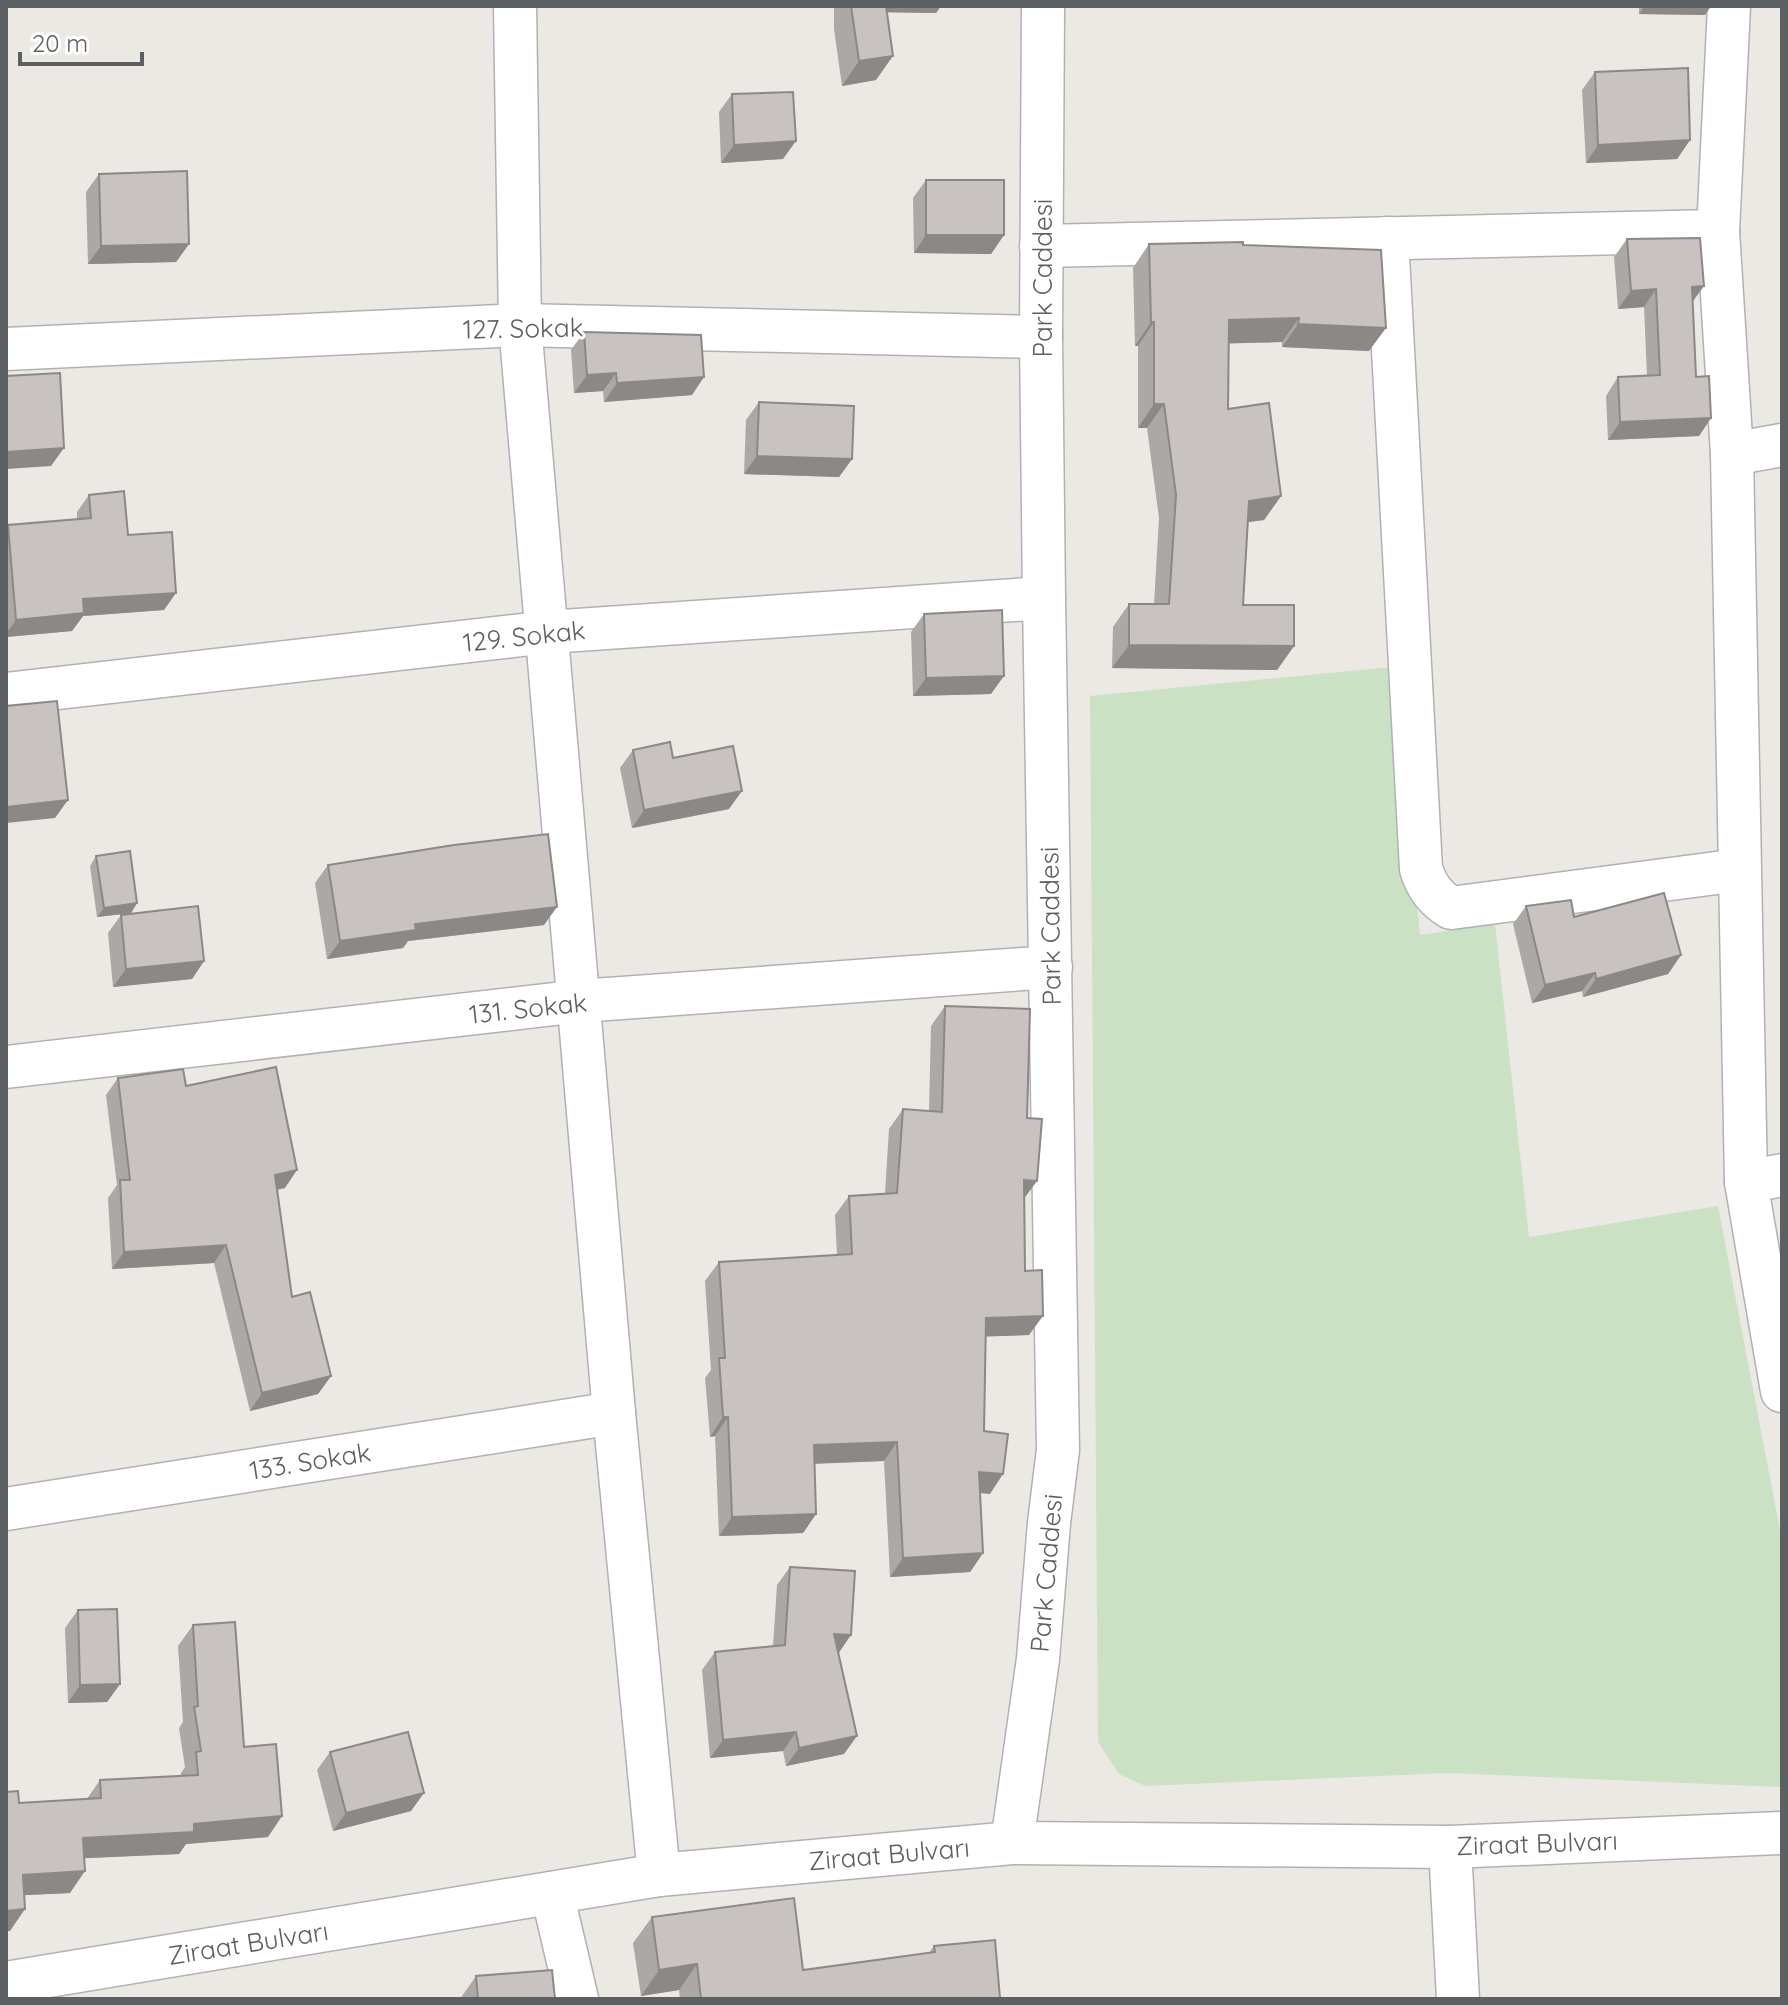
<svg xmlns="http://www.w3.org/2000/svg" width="1788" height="2005" viewBox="0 0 1788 2005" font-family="Quicksand,sans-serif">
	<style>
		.green { fill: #cae1c3 }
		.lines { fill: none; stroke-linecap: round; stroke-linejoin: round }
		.minor-casing { stroke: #afb2b4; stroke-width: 45 }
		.minor { stroke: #fff; stroke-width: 42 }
		.wall { fill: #aca8a5 }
		.shaded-wall { fill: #8c8886 }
		.building { fill: #c8c3c0; stroke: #8c8886; stroke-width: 2 }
		.labels { text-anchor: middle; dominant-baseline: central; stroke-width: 6; stroke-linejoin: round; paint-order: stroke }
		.street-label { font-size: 26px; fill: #5c6062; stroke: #fff }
	</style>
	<rect width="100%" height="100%" fill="#ece8e4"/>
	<path class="green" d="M 1392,667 L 1420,935 L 1495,924 L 1529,1237 L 1718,1206 L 1782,1541 L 1782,1787 L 1448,1773 L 1145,1786 L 1119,1774 L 1098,1742 L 1090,696 Z"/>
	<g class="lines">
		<g class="minor-casing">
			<g id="minor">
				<path d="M 515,6 L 520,325 L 614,1413 L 659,1875"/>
				<path d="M 1729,6 L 1718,231 L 1732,454 L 1746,1182 L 1782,1391"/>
				<path d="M 1387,238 L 1421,869 C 1427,887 1435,898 1451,908 L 1739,870"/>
				<path d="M 1041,246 L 1718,231"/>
				<path d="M 6,349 L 520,325 L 1041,337"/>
				<path d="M 1732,454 L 1782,445"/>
				<path d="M 6,694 L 548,632 L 1044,598"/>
				<path d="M 6,1067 L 580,1001 L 1051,967"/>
				<path d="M 1746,1182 L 1782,1175"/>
				<path d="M 6,1509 L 614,1413"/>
				<path d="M 1012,1843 L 1038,1659 L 1049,1523 L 1058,1450 L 1044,598 L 1041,337 L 1043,6"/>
				<path d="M 1450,1847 L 1458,1999"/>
				<path d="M 552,1893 L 577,1999"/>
				<path d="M 6,1983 L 659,1875 L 1012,1843 L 1450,1847 L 1782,1833"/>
			</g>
		</g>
		<use href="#minor" class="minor"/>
	</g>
	<g class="wall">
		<path d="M 834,6 L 941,6 L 936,13 L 887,12 L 876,80 L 842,86 L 834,29 Z"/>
		<path d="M 1639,6 L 1711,6 L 1705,15 L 1639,14 Z"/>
		<path d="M 1595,72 L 1690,140 L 1677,159 L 1586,163 L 1582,90 Z"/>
		<path d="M 732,94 L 783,159 L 721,163 L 719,112 Z"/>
		<path d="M 99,174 L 189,244 L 176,262 L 88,264 L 86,192 Z"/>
		<path d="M 926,180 L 1004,235 L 991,254 L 914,253 L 913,198 Z"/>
		<path d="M 1627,239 L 1692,302 L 1696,377 L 1711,418 L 1699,436 L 1608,440 L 1606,396 L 1618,377 L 1647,376 L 1644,307 L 1618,309 L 1614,257 Z"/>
		<path d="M 1149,244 L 1243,245 L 1369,351 L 1282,347 L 1282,342 L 1229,343 L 1228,409 L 1281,496 L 1264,520 L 1248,522 L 1243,605 L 1294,646 L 1277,670 L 1112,668 L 1113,627 L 1129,604 L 1154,604 L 1159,518 L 1147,428 L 1138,428 L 1138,346 L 1135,346 L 1133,268 Z"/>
		<path d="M 584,332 L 692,395 L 604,402 L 603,391 L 574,393 L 571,350 Z"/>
		<path d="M 759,402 L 852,459 L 839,477 L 744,474 L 746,420 Z"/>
		<path d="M 89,495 L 128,535 L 164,610 L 83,616 L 72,631 L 6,637 L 6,528 L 8,525 L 77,519 L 77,512 Z"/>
		<path d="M 924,614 L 991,694 L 913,696 L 911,632 Z"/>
		<path d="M 633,750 L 673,758 L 729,809 L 632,828 L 620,768 Z"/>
		<path d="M 96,856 L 137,903 L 131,913 L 97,917 L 90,866 Z"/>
		<path d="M 328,865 L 544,925 L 408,941 L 403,948 L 327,959 L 315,883 Z"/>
		<path d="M 1526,906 L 1574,917 L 1681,955 L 1668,974 L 1583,997 L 1582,991 L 1532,1003 L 1513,924 Z"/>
		<path d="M 121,915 L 204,961 L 192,979 L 113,987 L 108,933 Z"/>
		<path d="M 945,1006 L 1024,1199 L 1025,1271 L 1029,1335 L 986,1336 L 984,1431 L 990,1494 L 980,1493 L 983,1553 L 970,1572 L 890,1577 L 884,1461 L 814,1464 L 816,1514 L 803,1533 L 719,1536 L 715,1436 L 710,1437 L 705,1378 L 711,1370 L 705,1281 L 719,1262 L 837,1255 L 835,1215 L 849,1196 L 885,1193 L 889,1129 L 903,1109 L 929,1111 L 931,1026 Z"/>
		<path d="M 118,1078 L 186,1086 L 285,1188 L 277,1190 L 292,1297 L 331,1376 L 318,1394 L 250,1411 L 214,1263 L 112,1269 L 108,1198 L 117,1185 L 106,1095 Z"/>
		<path d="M 790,1567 L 838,1654 L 844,1754 L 786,1766 L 783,1751 L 710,1758 L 702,1670 L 715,1652 L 773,1646 L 777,1585 Z"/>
		<path d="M 78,1610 L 120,1684 L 107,1702 L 68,1703 L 65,1628 Z"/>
		<path d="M 193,1625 L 244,1747 L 268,1837 L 186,1844 L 179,1854 L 84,1858 L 70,1893 L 24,1895 L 10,1931 L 6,1931 L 6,1792 L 19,1803 L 87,1799 L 100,1780 L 181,1776 L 181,1773 L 185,1767 L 179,1728 L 183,1722 L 178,1646 Z"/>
		<path d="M 330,1752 L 411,1811 L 333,1831 L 317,1770 Z"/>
		<path d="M 652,1917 L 803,1970 L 929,1953 L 934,1946 L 999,1999 L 680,1999 L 679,1990 L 641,1996 L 633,1943 Z"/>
		<path d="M 476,1976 L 555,1999 L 460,1999 Z"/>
	</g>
	<g class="shaded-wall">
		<path d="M 870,6 L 941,6 L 936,13 L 866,12 Z"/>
		<path d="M 1645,6 L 1711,6 L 1705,15 L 1639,14 Z"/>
		<path d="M 893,56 L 876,80 L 842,86 L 859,61 Z"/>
		<path d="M 1690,140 L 1677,159 L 1586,163 L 1598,145 Z"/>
		<path d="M 796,141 L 783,159 L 721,163 L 734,145 Z"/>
		<path d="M 926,235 L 1004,235 L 991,254 L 914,253 Z"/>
		<path d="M 189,244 L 176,262 L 88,264 L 101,246 Z"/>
		<path d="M 1704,286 L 1691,304 L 1692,287 Z"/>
		<path d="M 1656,289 L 1644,307 L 1618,309 L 1631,291 Z"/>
		<path d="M 1299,318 L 1282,342 L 1212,344 L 1229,320 Z"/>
		<path d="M 1151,322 L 1154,322 L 1138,346 L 1135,346 Z"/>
		<path d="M 1298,324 L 1386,328 L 1369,351 L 1282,347 Z"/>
		<path d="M 616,373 L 603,391 L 574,393 L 587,375 Z"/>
		<path d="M 704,377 L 692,395 L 604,402 L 617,383 Z"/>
		<path d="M 1154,404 L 1164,404 L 1147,428 L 1138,428 Z"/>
		<path d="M 1711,418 L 1699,436 L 1608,440 L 1620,422 Z"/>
		<path d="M 64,448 L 51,466 L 6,469 L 6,452 Z"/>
		<path d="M 757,456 L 852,459 L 839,477 L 744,474 Z"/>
		<path d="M 1281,496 L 1264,520 L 1233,524 L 1249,501 Z"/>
		<path d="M 176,593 L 164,610 L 83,616 L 72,631 L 6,637 L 6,634 L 16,620 L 83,599 Z"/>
		<path d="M 1129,645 L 1294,646 L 1277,670 L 1112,668 Z"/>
		<path d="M 1004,676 L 991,694 L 913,696 L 926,678 Z"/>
		<path d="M 742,791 L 729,809 L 632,828 L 644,810 Z"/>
		<path d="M 68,800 L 55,818 L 6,823 L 6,807 Z"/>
		<path d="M 137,903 L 131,913 L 97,917 L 104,908 Z"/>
		<path d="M 557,907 L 544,925 L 408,941 L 403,948 L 327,959 L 340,941 L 415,924 Z"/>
		<path d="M 1681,955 L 1668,974 L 1583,997 L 1596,979 Z"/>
		<path d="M 204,961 L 192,979 L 113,987 L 126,969 Z"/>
		<path d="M 1595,973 L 1582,991 L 1532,1003 L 1545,985 Z"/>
		<path d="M 297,1170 L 285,1188 L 263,1192 L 275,1175 Z"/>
		<path d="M 1024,1180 L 1037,1181 L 1023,1200 Z"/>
		<path d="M 226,1245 L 214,1263 L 112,1269 L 124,1252 Z"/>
		<path d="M 1043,1316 L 1029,1335 L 973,1337 L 986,1318 Z"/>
		<path d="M 331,1376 L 318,1394 L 250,1411 L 262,1393 Z"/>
		<path d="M 723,1417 L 728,1417 L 715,1436 L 710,1437 Z"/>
		<path d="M 897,1442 L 884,1461 L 800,1464 L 814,1445 Z"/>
		<path d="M 979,1472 L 1003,1474 L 990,1494 L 966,1491 Z"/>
		<path d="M 816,1514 L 803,1533 L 719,1536 L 732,1517 Z"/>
		<path d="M 983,1553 L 970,1572 L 890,1577 L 903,1558 Z"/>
		<path d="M 834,1634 L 851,1635 L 838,1654 Z"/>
		<path d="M 120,1684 L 107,1702 L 68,1703 L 80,1685 Z"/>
		<path d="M 796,1732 L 783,1751 L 710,1758 L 723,1740 Z"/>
		<path d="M 857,1736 L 844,1754 L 786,1766 L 799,1748 Z"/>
		<path d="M 424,1793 L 411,1811 L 333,1831 L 346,1813 Z"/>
		<path d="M 282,1816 L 268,1837 L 186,1844 L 179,1854 L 68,1859 L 83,1838 L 194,1824 Z"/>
		<path d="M 85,1871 L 70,1893 L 8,1896 L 23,1875 Z"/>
		<path d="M 25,1909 L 10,1931 L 6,1931 L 6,1911 Z"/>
		<path d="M 697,1964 L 679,1990 L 641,1996 L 659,1970 Z"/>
	</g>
	<g class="building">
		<path d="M 851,6 L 886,6 L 893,56 L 859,61 Z"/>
		<path d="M 1688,68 L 1690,140 L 1598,145 L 1595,72 Z"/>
		<path d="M 793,92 L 796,141 L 734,145 L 732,94 Z"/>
		<path d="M 187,171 L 189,244 L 101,246 L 99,174 Z"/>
		<rect x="926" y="180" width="78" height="55"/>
		<path d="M 1700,238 L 1704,286 L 1692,287 L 1696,377 L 1709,376 L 1711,418 L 1620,422 L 1618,377 L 1660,375 L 1656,289 L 1631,291 L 1627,239 Z"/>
		<path d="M 1243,242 L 1243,245 L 1381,250 L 1386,328 L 1298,324 L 1299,318 L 1229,320 L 1228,409 L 1269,403 L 1281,496 L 1249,501 L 1243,605 L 1294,605 L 1294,646 L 1129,645 L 1129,604 L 1169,604 L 1176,495 L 1164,404 L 1154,404 L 1154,322 L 1151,322 L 1149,244 Z"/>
		<path d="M 584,332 L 701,335 L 704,377 L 617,383 L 616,373 L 587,375 Z"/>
		<path d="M 60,373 L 64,448 L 6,452 L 6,376 Z"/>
		<path d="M 759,402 L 854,406 L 852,459 L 757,456 Z"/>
		<path d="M 124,491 L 128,535 L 172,532 L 176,593 L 83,599 L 84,613 L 16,620 L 8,525 L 91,518 L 89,495 Z"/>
		<path d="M 1002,610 L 1004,676 L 926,678 L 924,614 Z"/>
		<path d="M 57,701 L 68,800 L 6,807 L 6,706 Z"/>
		<path d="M 670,742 L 673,758 L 733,746 L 742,791 L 644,810 L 633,750 Z"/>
		<path d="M 548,834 L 557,907 L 415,924 L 416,930 L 340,941 L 328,865 L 454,845 Z"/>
		<path d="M 130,851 L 137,903 L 104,908 L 96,856 Z"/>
		<path d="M 1664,893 L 1681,955 L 1596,979 L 1595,973 L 1545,985 L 1526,906 L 1571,900 L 1574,917 Z"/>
		<path d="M 198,906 L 204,961 L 126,969 L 121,915 Z"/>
		<path d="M 945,1006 L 1030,1009 L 1027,1118 L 1042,1119 L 1037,1181 L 1024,1180 L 1025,1271 L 1042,1270 L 1043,1316 L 986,1318 L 984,1431 L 1008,1434 L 1003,1474 L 979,1472 L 983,1553 L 903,1558 L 897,1442 L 814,1445 L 816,1514 L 732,1517 L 728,1417 L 723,1417 L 719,1358 L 725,1358 L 719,1262 L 852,1254 L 849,1196 L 897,1193 L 903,1109 L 942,1112 Z"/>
		<path d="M 276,1067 L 297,1170 L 275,1175 L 292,1297 L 310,1292 L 331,1376 L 262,1393 L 226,1245 L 124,1252 L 120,1180 L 130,1180 L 118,1078 L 183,1069 L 186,1086 Z"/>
		<path d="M 790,1567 L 855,1571 L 851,1635 L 834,1634 L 857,1736 L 799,1748 L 796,1732 L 723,1740 L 715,1652 L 785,1645 Z"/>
		<path d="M 117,1609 L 120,1684 L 80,1685 L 78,1610 Z"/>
		<path d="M 235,1622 L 244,1747 L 276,1744 L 282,1816 L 194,1824 L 194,1832 L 83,1838 L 85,1871 L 23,1875 L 25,1909 L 6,1911 L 6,1792 L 18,1791 L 19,1803 L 101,1798 L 100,1780 L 198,1775 L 196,1752 L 201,1751 L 194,1707 L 198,1706 L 193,1625 Z"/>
		<path d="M 408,1732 L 424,1793 L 346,1813 L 330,1752 Z"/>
		<path d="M 794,1898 L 803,1970 L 935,1952 L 934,1946 L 995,1940 L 1000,1998 L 701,1999 L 697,1964 L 659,1970 L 652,1917 Z"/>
		<path d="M 552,1970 L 555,1999 L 478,1999 L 476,1976 Z"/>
	</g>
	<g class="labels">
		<g class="street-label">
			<text transform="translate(1042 278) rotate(-90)">Park Caddesi</text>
			<text transform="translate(523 328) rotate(-1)">127. Sokak</text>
			<text transform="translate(524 636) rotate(-6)">129. Sokak</text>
			<text transform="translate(1050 926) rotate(-91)">Park Caddesi</text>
			<text transform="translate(528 1008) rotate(-6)">131. Sokak</text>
			<text transform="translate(310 1461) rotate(-9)">133. Sokak</text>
			<text transform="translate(1046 1573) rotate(-85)">Park Caddesi</text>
			<text transform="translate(1537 1843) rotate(-2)">Ziraat Bulvarı</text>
			<text transform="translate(889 1854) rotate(-5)">Ziraat Bulvarı</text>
			<text transform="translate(248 1943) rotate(-9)">Ziraat Bulvarı</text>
		</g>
	</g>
	<rect width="1788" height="2005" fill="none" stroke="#5c6062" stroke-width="16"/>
	<path d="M20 52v12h122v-12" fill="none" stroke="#5c6062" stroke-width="4"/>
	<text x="32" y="52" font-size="24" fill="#5c6062" stroke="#ffffff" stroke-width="6" paint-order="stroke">20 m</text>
</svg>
